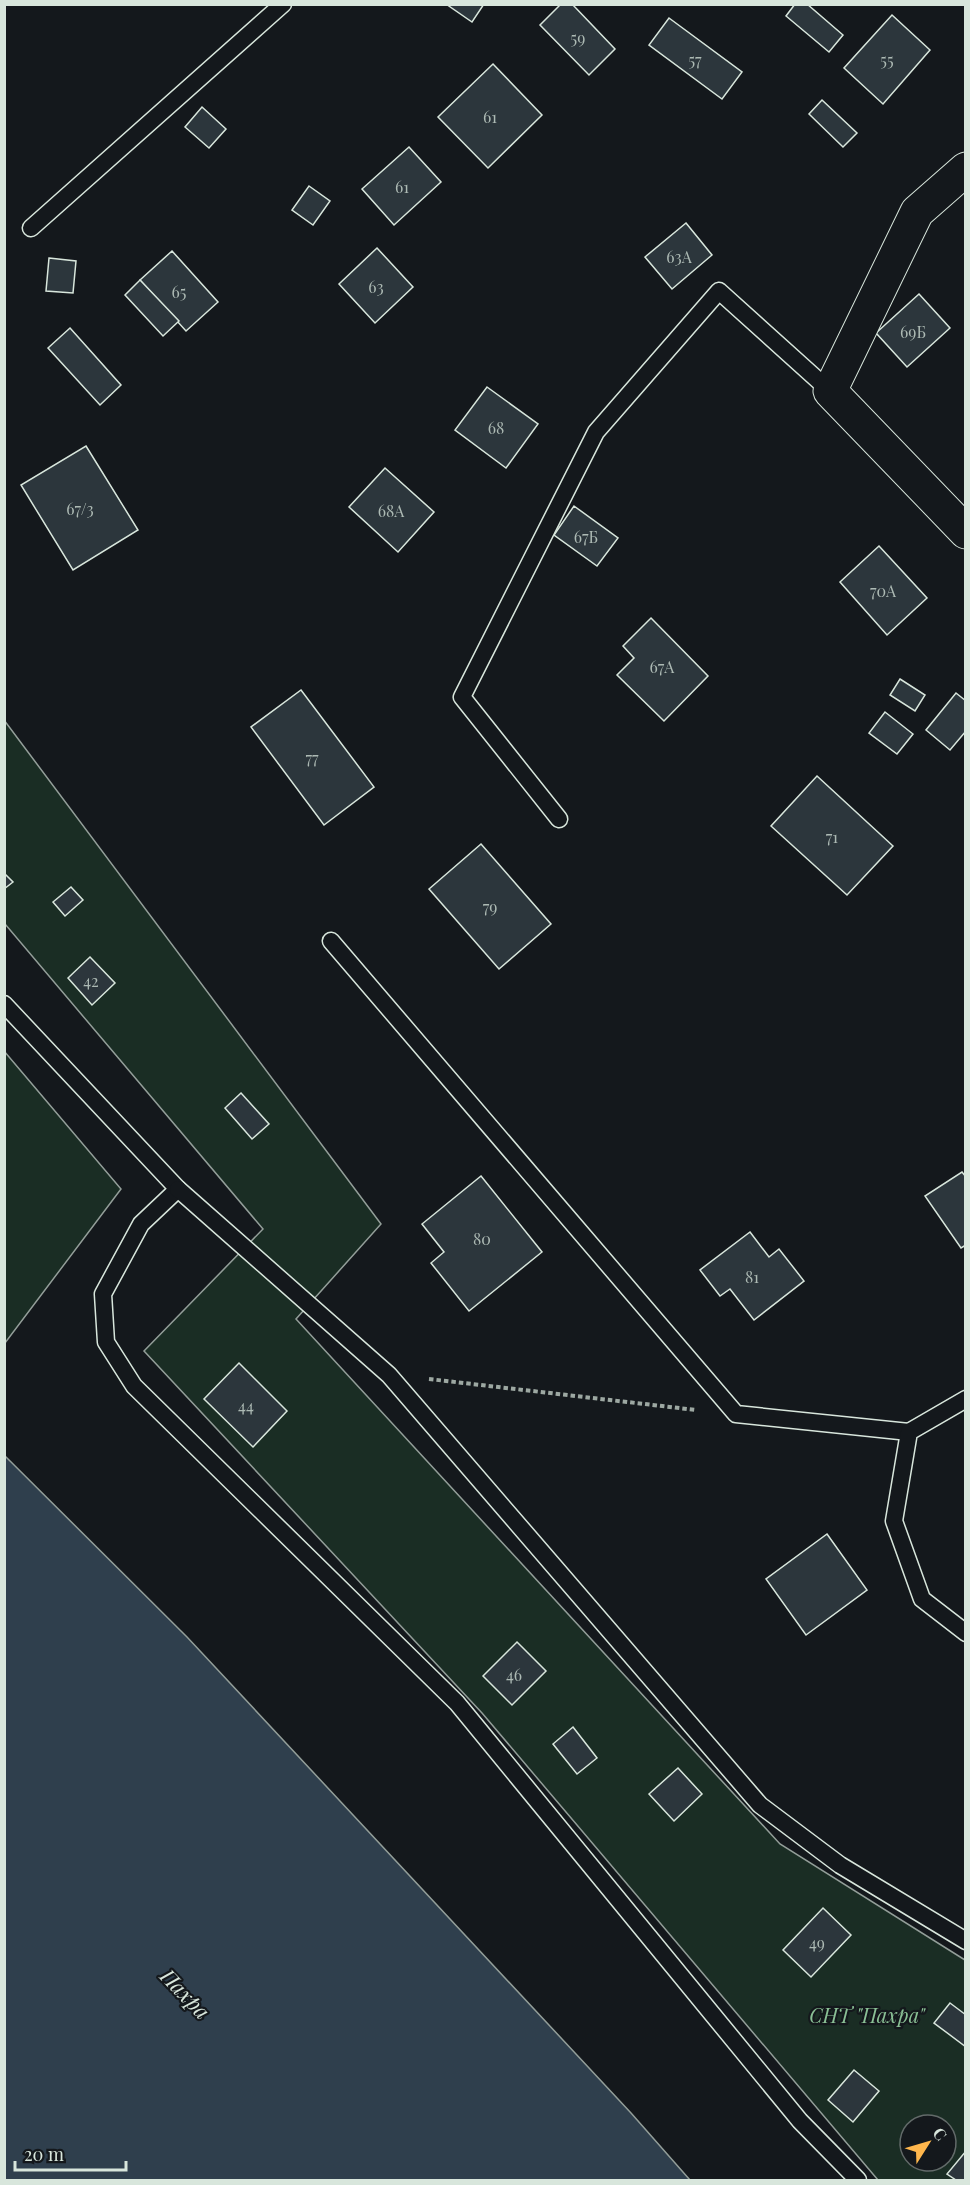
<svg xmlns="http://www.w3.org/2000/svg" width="970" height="2185" viewBox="0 0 970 2185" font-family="'Playfair Display',serif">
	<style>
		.green { fill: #1a2d24; stroke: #939e99; stroke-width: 1.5; fill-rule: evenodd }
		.water { fill: #2f3f4d; stroke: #939e99; stroke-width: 1.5 }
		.building { fill: #2c363c; stroke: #d8e6dc; stroke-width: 1.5 }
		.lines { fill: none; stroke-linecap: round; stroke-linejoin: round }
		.lane-casing { stroke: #d8e6dc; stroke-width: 19 }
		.street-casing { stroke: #d8e6dc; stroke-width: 35 }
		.path { stroke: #9da8a2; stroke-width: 4; stroke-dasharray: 4.5 3; stroke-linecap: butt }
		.lane { stroke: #14181c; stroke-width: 16 }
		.street { stroke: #14181c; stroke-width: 33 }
		.labels { text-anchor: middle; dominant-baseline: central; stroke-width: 4.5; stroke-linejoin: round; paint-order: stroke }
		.number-label { font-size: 16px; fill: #adbab4 }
		.park-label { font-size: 20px; font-style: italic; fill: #8ac095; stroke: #14181c }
		.water-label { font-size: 21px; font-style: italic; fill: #d8e6dc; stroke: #14181c }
	</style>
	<rect width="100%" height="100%" fill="#14181c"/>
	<g class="green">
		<path d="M 4,720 L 381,1224 L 296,1319 L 780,1844 L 965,1960 L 965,2180 L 878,2180 L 482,1713 L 144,1351 L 263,1229 L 5,924 ZM 910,2125 L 946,2125 L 946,2161 L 910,2161 Z"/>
		<path d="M 4,1051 L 121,1189 L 5,1343 L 4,1343 Z"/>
	</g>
	<path class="water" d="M 4,1455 L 187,1637 L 631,2113 L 690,2180 L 5,2180 Z"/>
	<g class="building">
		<path d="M 446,4 L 484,4 L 472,22 Z"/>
		<path d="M 561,4 L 572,4 L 615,49 L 589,75 L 540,25 Z"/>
		<path d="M 795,4 L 807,4 L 843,35 L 829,52 L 786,16 Z"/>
		<path d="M 892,15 L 930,50 L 883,104 L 844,68 Z"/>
		<path d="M 669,18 L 742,72 L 722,99 L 649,45 Z"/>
		<path d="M 493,64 L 542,115 L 488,168 L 438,117 Z"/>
		<path d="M 822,100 L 857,133 L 843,147 L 809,114 Z"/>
		<path d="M 202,107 L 226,129 L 209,148 L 185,127 Z"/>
		<path d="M 409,147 L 441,182 L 394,225 L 362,189 Z"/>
		<path d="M 309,186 L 330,201 L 313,225 L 292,210 Z"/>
		<path d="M 686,223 L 712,255 L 672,289 L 645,257 Z"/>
		<path d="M 377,248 L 413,287 L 375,323 L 339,284 Z"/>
		<path d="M 172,251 L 218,302 L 186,331 L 140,280 Z"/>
		<path d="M 49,258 L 76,261 L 73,293 L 46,291 Z"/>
		<path d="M 140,280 L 179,321 L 163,336 L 125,295 Z"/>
		<path d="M 919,294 L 950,328 L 907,367 L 876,333 Z"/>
		<path d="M 70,328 L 121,385 L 100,405 L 48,348 Z"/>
		<path d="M 487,387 L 538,424 L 506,468 L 455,430 Z"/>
		<path d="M 86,446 L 138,530 L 73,570 L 21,485 Z"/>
		<path d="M 385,468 L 434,512 L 398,552 L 349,507 Z"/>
		<path d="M 574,506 L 618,538 L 597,566 L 554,535 Z"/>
		<path d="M 879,546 L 927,598 L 887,635 L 840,582 Z"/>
		<path d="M 651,618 L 708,676 L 664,721 L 617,675 L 634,658 L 623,646 Z"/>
		<path d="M 900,679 L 925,695 L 915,711 L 890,695 Z"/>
		<path d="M 301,690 L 374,787 L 324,825 L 251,727 Z"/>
		<path d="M 956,693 L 966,701 L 966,731 L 950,750 L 926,730 Z"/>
		<path d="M 885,712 L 913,734 L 897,754 L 869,733 Z"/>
		<path d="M 817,776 L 893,846 L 847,895 L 771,826 Z"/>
		<path d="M 481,844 L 551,924 L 499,969 L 429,889 Z"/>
		<path d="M 4,873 L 13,882 L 4,889 Z"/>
		<path d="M 71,887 L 83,900 L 65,916 L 53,902 Z"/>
		<path d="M 90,957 L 115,983 L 92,1005 L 68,978 Z"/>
		<path d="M 241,1093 L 269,1124 L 252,1139 L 225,1108 Z"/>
		<path d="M 962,1172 L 966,1177 L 966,1245 L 961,1248 L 925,1196 Z"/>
		<path d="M 481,1176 L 542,1252 L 469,1311 L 431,1263 L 444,1252 L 422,1224 Z"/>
		<path d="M 750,1232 L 769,1257 L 779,1249 L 804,1281 L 754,1320 L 730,1289 L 720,1296 L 700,1270 Z"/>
		<path d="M 239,1363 L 287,1411 L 253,1447 L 204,1399 Z"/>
		<path d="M 827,1534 L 867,1590 L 806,1635 L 766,1579 Z"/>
		<path d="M 517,1642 L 546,1671 L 512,1705 L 483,1676 Z"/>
		<path d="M 573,1727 L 597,1758 L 577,1774 L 553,1744 Z"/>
		<path d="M 678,1768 L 702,1794 L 674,1821 L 649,1794 Z"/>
		<path d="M 823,1908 L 851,1935 L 811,1977 L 783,1950 Z"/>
		<path d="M 950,2003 L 966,2015 L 966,2047 L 934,2023 Z"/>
		<path d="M 854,2070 L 879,2091 L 853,2122 L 828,2100 Z"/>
		<path d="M 966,2151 L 966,2180 L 956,2180 L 947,2174 Z"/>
	</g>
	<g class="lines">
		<g class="lane-casing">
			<g id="lane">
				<path d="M 31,228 L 283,4"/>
				<path d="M 559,819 L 462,697 L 596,432 L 719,291 L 830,391"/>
				<path d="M 331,941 L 736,1414 L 909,1432"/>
				<path d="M 4,1004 L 178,1189 L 141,1224 L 103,1294 L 106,1342 L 134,1386 L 457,1703 L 800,2121 L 858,2180"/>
				<path d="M 178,1189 L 389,1375 L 760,1805 L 840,1865 L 966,1941"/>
				<path d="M 966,1399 L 909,1432 L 894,1521 L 922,1599 L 966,1633"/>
			</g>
		</g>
		<g class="street-casing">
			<path id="street" d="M 966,169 L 917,212 L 830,391 L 966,532"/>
		</g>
		<path class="path" d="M 429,1379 L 696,1410"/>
		<use href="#lane" class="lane"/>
		<use href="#street" class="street"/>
	</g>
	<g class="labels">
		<g class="number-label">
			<text x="578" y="37">59</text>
			<text x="695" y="59">57</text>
			<text x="887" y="59">55</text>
			<text x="490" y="116">61</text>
			<text x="402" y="186">61</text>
			<text x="679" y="256">63А</text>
			<text x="376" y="286">63</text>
			<text x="179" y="291">65</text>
			<text x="913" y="331">69Б</text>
			<text x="496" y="427">68</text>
			<text x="80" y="508">67/3</text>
			<text x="391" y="510">68А</text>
			<text x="586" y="536">67Б</text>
			<text x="883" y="590">70А</text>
			<text x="662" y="666">67А</text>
			<text x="312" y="757">77</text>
			<text x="832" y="836">71</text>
			<text x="490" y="906">79</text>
			<text x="91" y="980">42</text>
			<text x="482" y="1238">80</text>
			<text x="752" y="1276">81</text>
			<text x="246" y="1405">44</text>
			<text x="514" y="1674">46</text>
			<text x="817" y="1942">49</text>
		</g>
		<g class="park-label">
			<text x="867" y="2014">СНТ "Пахра"</text>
		</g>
		<g class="water-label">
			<text transform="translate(186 1993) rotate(46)">Пахра</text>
		</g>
	</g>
	<rect width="970" height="2185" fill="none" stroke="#d8e6dc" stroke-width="12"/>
	<g transform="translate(928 2143) rotate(53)"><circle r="28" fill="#14181c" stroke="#626a69" stroke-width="1.5"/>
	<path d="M0-4.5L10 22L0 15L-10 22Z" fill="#ffb74d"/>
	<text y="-9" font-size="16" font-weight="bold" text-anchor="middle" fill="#d8e6dc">С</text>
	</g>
	<path d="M15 2161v9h111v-9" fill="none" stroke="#d8e6dc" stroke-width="3"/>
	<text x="24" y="2161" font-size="18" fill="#d8e6dc" stroke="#14181c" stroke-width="4.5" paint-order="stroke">20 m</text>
</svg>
